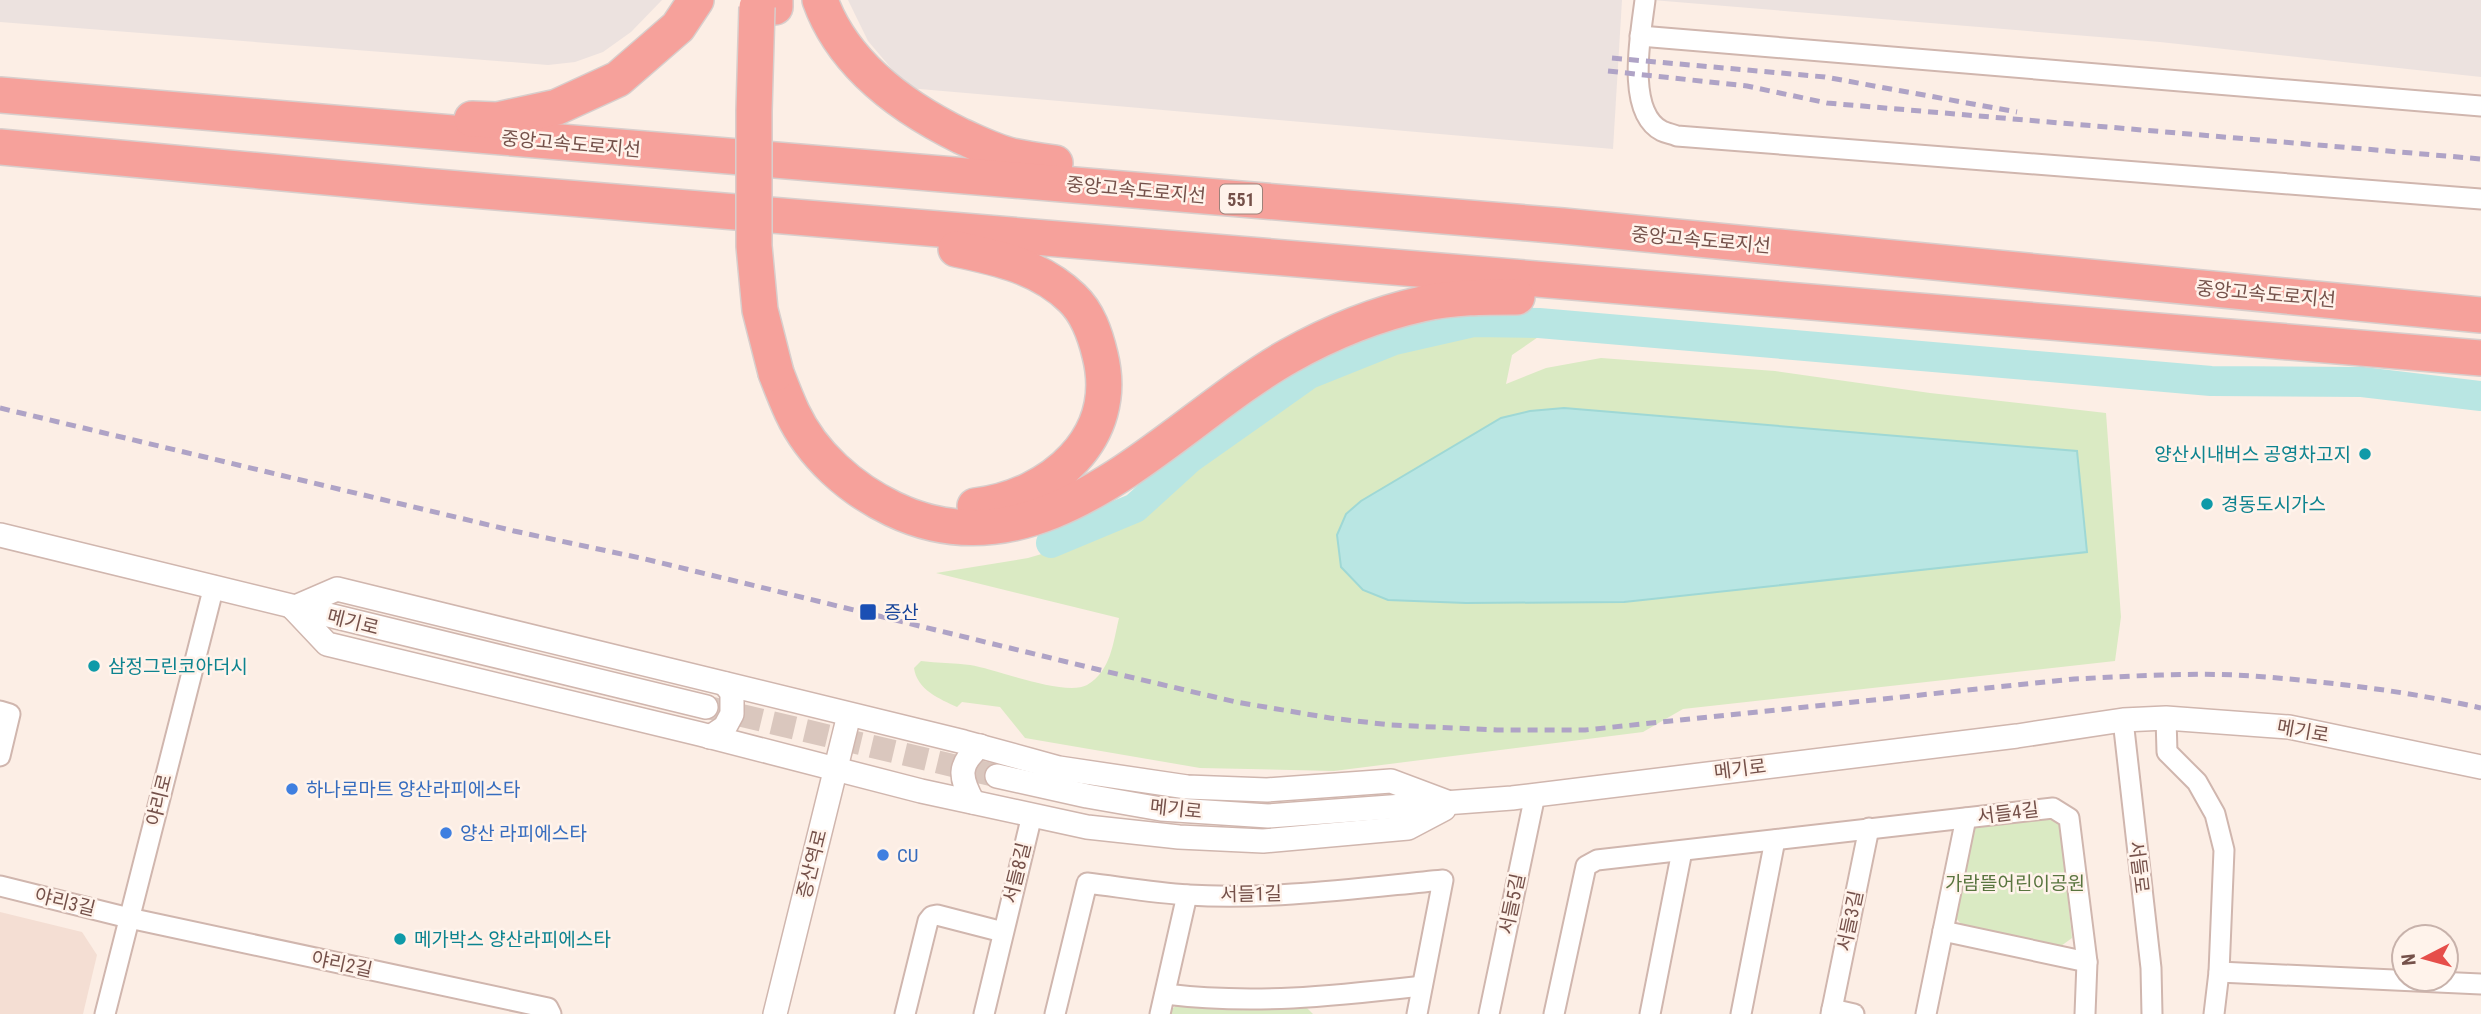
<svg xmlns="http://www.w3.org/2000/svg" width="2481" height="1014" viewBox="0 0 2481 1014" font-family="'Roboto Condensed','Noto Sans KR',sans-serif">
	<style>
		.residential { fill: #f4ded3 }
		.industrial { fill: #ece2df }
		.green { fill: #daeac3 }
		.water { fill: #b9e6e3; stroke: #9fd8d5; stroke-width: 2 }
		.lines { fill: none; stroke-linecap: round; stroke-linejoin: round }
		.river { stroke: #b9e6e3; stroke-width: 30 }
		.tertiary-tunnel { stroke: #dac7be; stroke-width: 23; stroke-dasharray: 23 11; stroke-linecap: butt }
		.minor-casing { stroke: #d0b6ae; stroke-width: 23 }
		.tertiary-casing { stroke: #d0b6ae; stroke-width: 26 }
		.motorway-casing { stroke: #d8cecc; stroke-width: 38 }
		.minor { stroke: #fff; stroke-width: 19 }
		.tertiary { stroke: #fff; stroke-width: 23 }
		.motorway { stroke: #f6a19b; stroke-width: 35 }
		.rail { stroke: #afa3c6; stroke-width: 5; stroke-dasharray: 10 7; stroke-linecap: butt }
		.motorway-bridge-casing { stroke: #d8cecc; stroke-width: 38; stroke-linecap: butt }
		.motorway-bridge { stroke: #f6a19b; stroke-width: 35 }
		.culture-dot { fill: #0f9aa8; stroke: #fff3eb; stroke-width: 2.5 }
		.transit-dot { fill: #1a4fb4; stroke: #fff3eb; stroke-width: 2.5 }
		.shop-dot { fill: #3f7fe0; stroke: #fff3eb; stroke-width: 2.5 }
		.labels { text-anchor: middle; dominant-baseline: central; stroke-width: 5; stroke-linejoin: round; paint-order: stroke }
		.shield { fill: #fff3eb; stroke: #9e827a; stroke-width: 2 }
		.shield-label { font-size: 18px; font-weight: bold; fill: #75514a }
		.street-label { font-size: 19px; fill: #75514a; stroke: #fff3eb }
		.culture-label { font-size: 19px; fill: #0d838f; stroke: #fff3eb; text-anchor: start }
		.transit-label { font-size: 19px; fill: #164399; stroke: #fff3eb; text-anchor: start }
		.shop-label { font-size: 19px; fill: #366cbe; stroke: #fff3eb; text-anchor: start }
		.park-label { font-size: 19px; fill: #59753f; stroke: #fff3eb }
	</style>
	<rect width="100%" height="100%" fill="#fceee5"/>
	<path class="residential" d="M 0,912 L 82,932 L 97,955 L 83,1014 L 0,1014 Z"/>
	<g class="industrial">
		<path d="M 0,0 L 662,0 L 631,32 L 603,52 L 575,62 L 548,65 L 0,22 Z"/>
		<path d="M 848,0 L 1622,0 L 1613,149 L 908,88 L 868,41 Z"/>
		<path d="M 1652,0 L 2481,0 L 2481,77 L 2160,42 Z"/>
	</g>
	<g class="green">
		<path d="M 1485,331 L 1544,333 L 1512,355 L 1506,384 L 1546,368 L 1601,358 L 1775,371 L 1930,393 L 2106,413 L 2121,617 L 2115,661 L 1683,709 L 1643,732 L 1334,771 L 1200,768 L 1025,738 L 1000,707 L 962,702 L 957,707 C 940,699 917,690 914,668 L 921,661 C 937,663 954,663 970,665 C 996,669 1065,697 1087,685 C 1111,671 1113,643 1119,618 L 936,573 L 1028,558 L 1069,546 L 1146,511 L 1176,482 L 1211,454 L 1330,374 L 1406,347 L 1466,332 Z"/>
		<path d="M 2048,815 L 2060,822 L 2072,938 L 2061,946 L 1962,925 L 1955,917 L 1973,830 L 1980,822 Z"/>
		<path d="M 1177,1005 L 1272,1009 L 1304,1005 L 1313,1014 L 1166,1014 Z"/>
	</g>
	<path class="water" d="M 1564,408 L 2077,451 L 2087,552 L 1624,602 L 1466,603 L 1388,600 L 1363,590 L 1341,567 L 1337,535 L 1346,514 L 1361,501 L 1501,418 L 1530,411 Z"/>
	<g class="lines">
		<path class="river" d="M 1051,543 L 1135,508 L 1190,458 L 1309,374 L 1394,340 L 1473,322 L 1539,323 L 2211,381 L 2362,382 L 2481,396"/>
		<path class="tertiary-tunnel" d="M 706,707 L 997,776"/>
		<g class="minor-casing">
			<g id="minor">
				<path d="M 1645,0 C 1641,33 1625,112 1662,131 C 1666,133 1672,134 1677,136 L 2481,199"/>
				<path d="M 1640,36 L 2481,106"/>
				<path d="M 0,711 L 10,714 L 0,756"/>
				<path d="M 2166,718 L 2167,752 L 2197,782 L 2215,814 L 2224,850 L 2219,972 L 2214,1014"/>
				<path d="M 2123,720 L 2151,968 L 2152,1014"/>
				<path d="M 0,886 L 129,918 L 548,1008 L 551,1014"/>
				<path d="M 1943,931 L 2087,962"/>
				<path d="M 2219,972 L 2481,984"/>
				<path d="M 1165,994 C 1255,1005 1333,996 1422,986"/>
				<path d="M 1832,1009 L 1854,1014"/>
				<path d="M 105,1014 L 214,586"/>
				<path d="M 905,1014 L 928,921 L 932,916 L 937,915 L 1003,932"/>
				<path d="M 984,1014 L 1032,815"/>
				<path d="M 1055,1014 L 1087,883 C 1120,887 1154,893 1188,895 C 1273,900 1359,888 1443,880 L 1417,1014"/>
				<path d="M 1160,1014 L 1187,895"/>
				<path d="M 1489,1014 L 1535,795"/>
				<path d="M 1554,1014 L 1586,866 L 1597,860 L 2053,808 L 2069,818 L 2087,962 L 2085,1014"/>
				<path d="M 1650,1014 L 1682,851"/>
				<path d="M 1741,1014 L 1775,840"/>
				<path d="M 1831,1014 L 1869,828"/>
				<path d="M 1926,1014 L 1966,818"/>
			</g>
		</g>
		<g class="tertiary-casing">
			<g id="tertiary">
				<path d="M 0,535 L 706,707"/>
				<path d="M 293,608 L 327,644 L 700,734 L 921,791 L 1087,827 L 1179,837 L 1263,841 L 1408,828 L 1444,809"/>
				<path d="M 293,608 L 337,589 L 964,742 L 1059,768 L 1187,787 L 1267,790 L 1391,781 L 1447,802"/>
				<path d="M 710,737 L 725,727 L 732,714 L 732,693 L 725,684"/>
				<path d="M 997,776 L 1087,796 L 1161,809 L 1268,816 L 1512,798 L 2017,736 L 2123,720 L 2166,718 L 2289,727 L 2481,767"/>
				<path d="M 973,802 C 960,778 957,765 980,746"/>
				<path d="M 775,1014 L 849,715"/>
			</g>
		</g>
		<g class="motorway-casing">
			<g id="motorway">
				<path d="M 820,0 C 843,65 902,107 961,136 C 977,143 995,152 1012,156 C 1026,159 1040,161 1055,163"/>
				<path d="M 775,7 L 775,0"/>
				<path d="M 0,95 L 1563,226 L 2481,315"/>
				<path d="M 472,119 L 497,120 L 557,107 L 618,79 L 678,27 L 696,0"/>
				<path d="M 0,147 L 424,186 L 2481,358"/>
				<path d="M 956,249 C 999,258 1040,267 1072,298 C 1088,313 1095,334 1100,355 C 1121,438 1051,497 975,506"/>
				<path d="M 776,373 C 781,386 786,399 792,412 C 812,455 851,489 893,509 C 1045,582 1170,423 1289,356 C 1330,333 1377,314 1422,304 C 1452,297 1486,297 1517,297"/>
			</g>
		</g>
		<use href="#minor" class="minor"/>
		<use href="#tertiary" class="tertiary"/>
		<use href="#motorway" class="motorway"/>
		<g class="rail">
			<path d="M 1612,58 L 1825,77 L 2017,112"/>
			<path d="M 1608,71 L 1747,86 L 1827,103 L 2481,159"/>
			<path d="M 0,408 L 514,531 L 645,559 L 1096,669 L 1236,702 L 1330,718 L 1391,725 L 1497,730 L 1585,730 L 2074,679 C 2133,676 2195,672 2254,676 C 2330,682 2407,691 2481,708"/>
		</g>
		<g class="motorway-bridge-casing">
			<path id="motorway-bridge" d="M 757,7 L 754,111 L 754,246 L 760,310 L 776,373"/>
		</g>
		<use href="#motorway-bridge" class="motorway-bridge"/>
	</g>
	<g class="culture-dot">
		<circle cx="2365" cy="454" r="7"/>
		<circle cx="2207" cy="504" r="7"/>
		<circle cx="94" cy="666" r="7"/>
		<circle cx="400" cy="939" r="7"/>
	</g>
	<rect class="transit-dot" x="859" y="603" width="18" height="18" rx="3.5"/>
	<g class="shop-dot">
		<circle cx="292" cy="789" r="7"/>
		<circle cx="446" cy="833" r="7"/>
		<circle cx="883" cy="855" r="7"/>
	</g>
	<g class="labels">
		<rect class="shield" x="1220" y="184.5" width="42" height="29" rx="5"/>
		<g class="shield-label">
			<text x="1241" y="199">551</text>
		</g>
		<g class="street-label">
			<text transform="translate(571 144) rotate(5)">중앙고속도로지선</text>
			<text transform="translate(1136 190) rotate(5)">중앙고속도로지선</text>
			<text transform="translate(1701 240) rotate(5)">중앙고속도로지선</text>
			<text transform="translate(2266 294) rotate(5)">중앙고속도로지선</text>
			<text transform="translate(353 622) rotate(14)">메기로</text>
			<text transform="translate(2303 731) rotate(10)">메기로</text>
			<text transform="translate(1740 769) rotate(-7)">메기로</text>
			<text transform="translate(159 800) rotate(-76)">야리로</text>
			<text transform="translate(1176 809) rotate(6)">메기로</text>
			<text transform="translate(2008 813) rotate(-7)">서들4길</text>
			<text transform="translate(812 864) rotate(-76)">증산역로</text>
			<text transform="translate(2139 867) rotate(83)">서들로</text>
			<text transform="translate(1017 873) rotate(-76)">서들8길</text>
			<text transform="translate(1251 894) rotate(-1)">서들1길</text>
			<text transform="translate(65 902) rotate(14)">야리3길</text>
			<text transform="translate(1512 904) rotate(-78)">서들5길</text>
			<text transform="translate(1850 921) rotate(-78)">서들3길</text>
			<text transform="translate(342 964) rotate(12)">야리2길</text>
		</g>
		<g class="culture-label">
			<text x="2351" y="454" text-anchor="end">양산시내버스 공영차고지</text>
			<text x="2221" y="504">경동도시가스</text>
			<text x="108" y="666">삼정그린코아더시</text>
			<text x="414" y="939">메가박스 양산라피에스타</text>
		</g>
		<g class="transit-label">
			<text x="884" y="612">증산</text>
		</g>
		<g class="shop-label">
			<text x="306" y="789">하나로마트 양산라피에스타</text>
			<text x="460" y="833">양산 라피에스타</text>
			<text x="897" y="855">CU</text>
		</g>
		<g class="park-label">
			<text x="2015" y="883">가람뜰어린이공원</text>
		</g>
	</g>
	<g transform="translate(2425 958) rotate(264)"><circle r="33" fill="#fff3eb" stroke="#c8b2ab" stroke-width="2"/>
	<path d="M0-5L12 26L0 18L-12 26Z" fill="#e64e4a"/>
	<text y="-10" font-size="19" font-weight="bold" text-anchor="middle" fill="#75514a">N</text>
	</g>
</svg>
